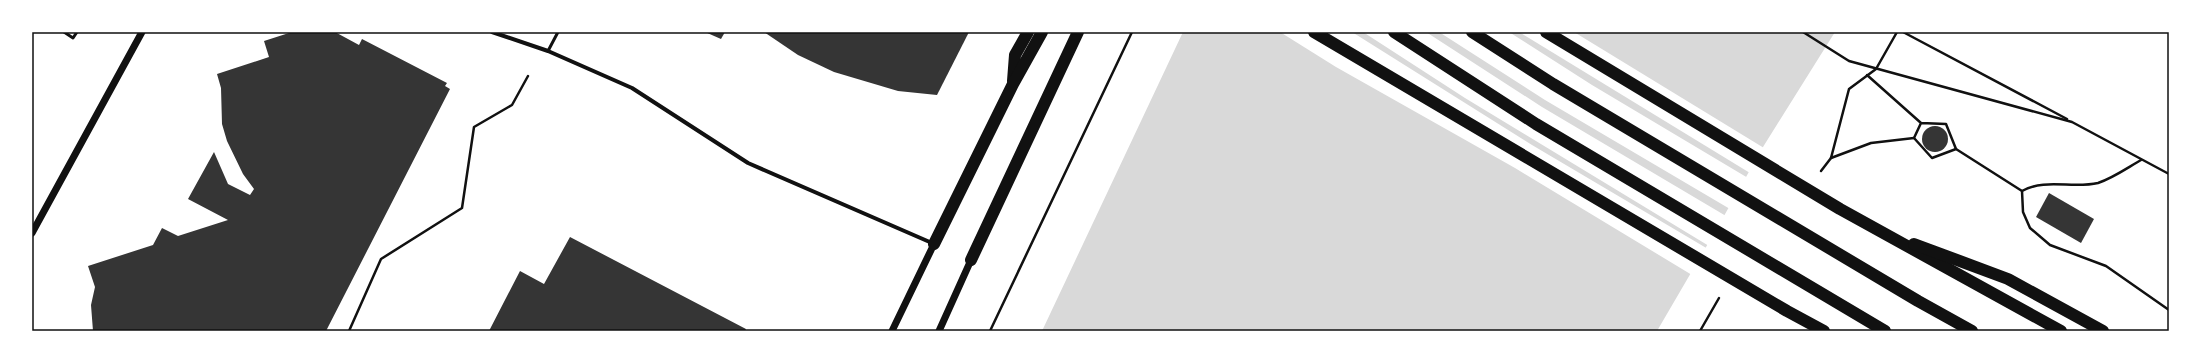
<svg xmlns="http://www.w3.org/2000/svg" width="2201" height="363" viewBox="0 0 2201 363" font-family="Signika,sans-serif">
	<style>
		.water { fill: #d9d9d9 }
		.pier { fill: #fff }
		.building { fill: #353535 }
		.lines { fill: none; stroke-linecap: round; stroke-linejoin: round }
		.path { stroke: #111; stroke-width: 2.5 }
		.service { stroke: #111; stroke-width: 3 }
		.minor { stroke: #111; stroke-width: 4 }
		.tertiary { stroke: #111; stroke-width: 7 }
		.motorway { stroke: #111; stroke-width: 12 }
		.neatline { fill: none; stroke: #111; stroke-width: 1.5 }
	</style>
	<rect width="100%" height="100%" fill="#fff"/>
	<path class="water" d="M 1183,32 L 1835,32 L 1763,147 L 1716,230 L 1657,331 L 1042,331 Z"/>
	<g class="pier">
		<path d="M 1280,32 L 1352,32 L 1532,145 L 1708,249 L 1692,275 L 1515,168 L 1336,67 Z"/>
		<path d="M 1363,32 L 1426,32 L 1542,107 L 1726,216 L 1718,231 L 1709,246 L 1465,98 Z"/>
		<path d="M 1439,32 L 1509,32 L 1592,85 L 1748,178 L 1730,209 L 1545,100 Z"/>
		<path d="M 1519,32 L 1574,32 L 1764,148 L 1750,173 Z"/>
	</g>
	<g class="building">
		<path d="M 292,32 L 335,32 L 359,45 L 362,39 L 447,83 L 445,86 L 450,89 L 326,331 L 93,331 L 91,305 L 95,287 L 88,266 L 153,245 L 162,228 L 178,236 L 228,220 L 188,199 L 214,152 L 228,184 L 250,195 L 254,189 L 243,174 L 227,141 L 222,124 L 221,88 L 217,74 L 269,57 L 264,41 Z"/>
		<path d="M 705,32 L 725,32 L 721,39 Z"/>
		<path d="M 764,32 L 969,32 L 937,95 L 898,91 L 834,72 L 798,55 Z"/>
		<circle cx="1935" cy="139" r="13"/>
		<path d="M 2049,193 L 2094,219 L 2081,243 L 2036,217 Z"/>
		<path d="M 570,237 L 746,329 L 745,331 L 489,331 L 520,271 L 544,284 Z"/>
	</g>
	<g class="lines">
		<g class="path">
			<path d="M 1803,32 L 1849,61 L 2072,122 L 2169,174"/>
			<path d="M 1903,32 L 2067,119"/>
			<path d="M 1867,75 L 1921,123 L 1946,124 L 1956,149 L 1932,158 L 1914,138 L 1921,123"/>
			<path d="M 1956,149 L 2022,191 L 2023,212 L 2030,228 L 2050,245 L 2106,266 L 2169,310"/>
			<path d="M 1831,158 L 1871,143 L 1914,138"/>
			<path d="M 1821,171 L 1831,158 L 1849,89 L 1876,69 L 1897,32"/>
			<path d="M 2022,191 C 2045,178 2073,189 2098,183 C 2113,178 2127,168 2141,160"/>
			<path d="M 349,331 L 381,259 L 462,208 L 474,127 L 512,105 L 528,76"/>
			<path d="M 990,331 L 1132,32"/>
			<path d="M 1700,331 L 1719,298"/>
		</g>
		<g class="service">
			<path d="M 64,32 L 73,38 L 77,32"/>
			<path d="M 548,51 L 558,32"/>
		</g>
		<path class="minor" d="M 492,32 L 548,51 L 632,88 L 748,163 L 932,243"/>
		<g class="tertiary">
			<path d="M 32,233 L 142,32"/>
			<path d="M 892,331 L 934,244"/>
			<path d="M 939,331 L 971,260"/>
		</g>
		<g class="motorway">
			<path d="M 1314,32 L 1787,311 L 1824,331"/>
			<path d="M 1394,32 L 1536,124 L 1885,331"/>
			<path d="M 1472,32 L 1553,84 L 1918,301 L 1972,331"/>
			<path d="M 1546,32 L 1840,209 L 2061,331"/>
			<path d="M 1013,81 L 1015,55 L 1028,32"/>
			<path d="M 934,244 L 1013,84 L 1042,32"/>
			<path d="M 1914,244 L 2008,279 L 2103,331"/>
			<path d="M 971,260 L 1078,32"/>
		</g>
	</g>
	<rect width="2201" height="363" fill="none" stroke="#ffffff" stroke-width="66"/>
	<rect x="33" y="33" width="2135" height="297" class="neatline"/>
</svg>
